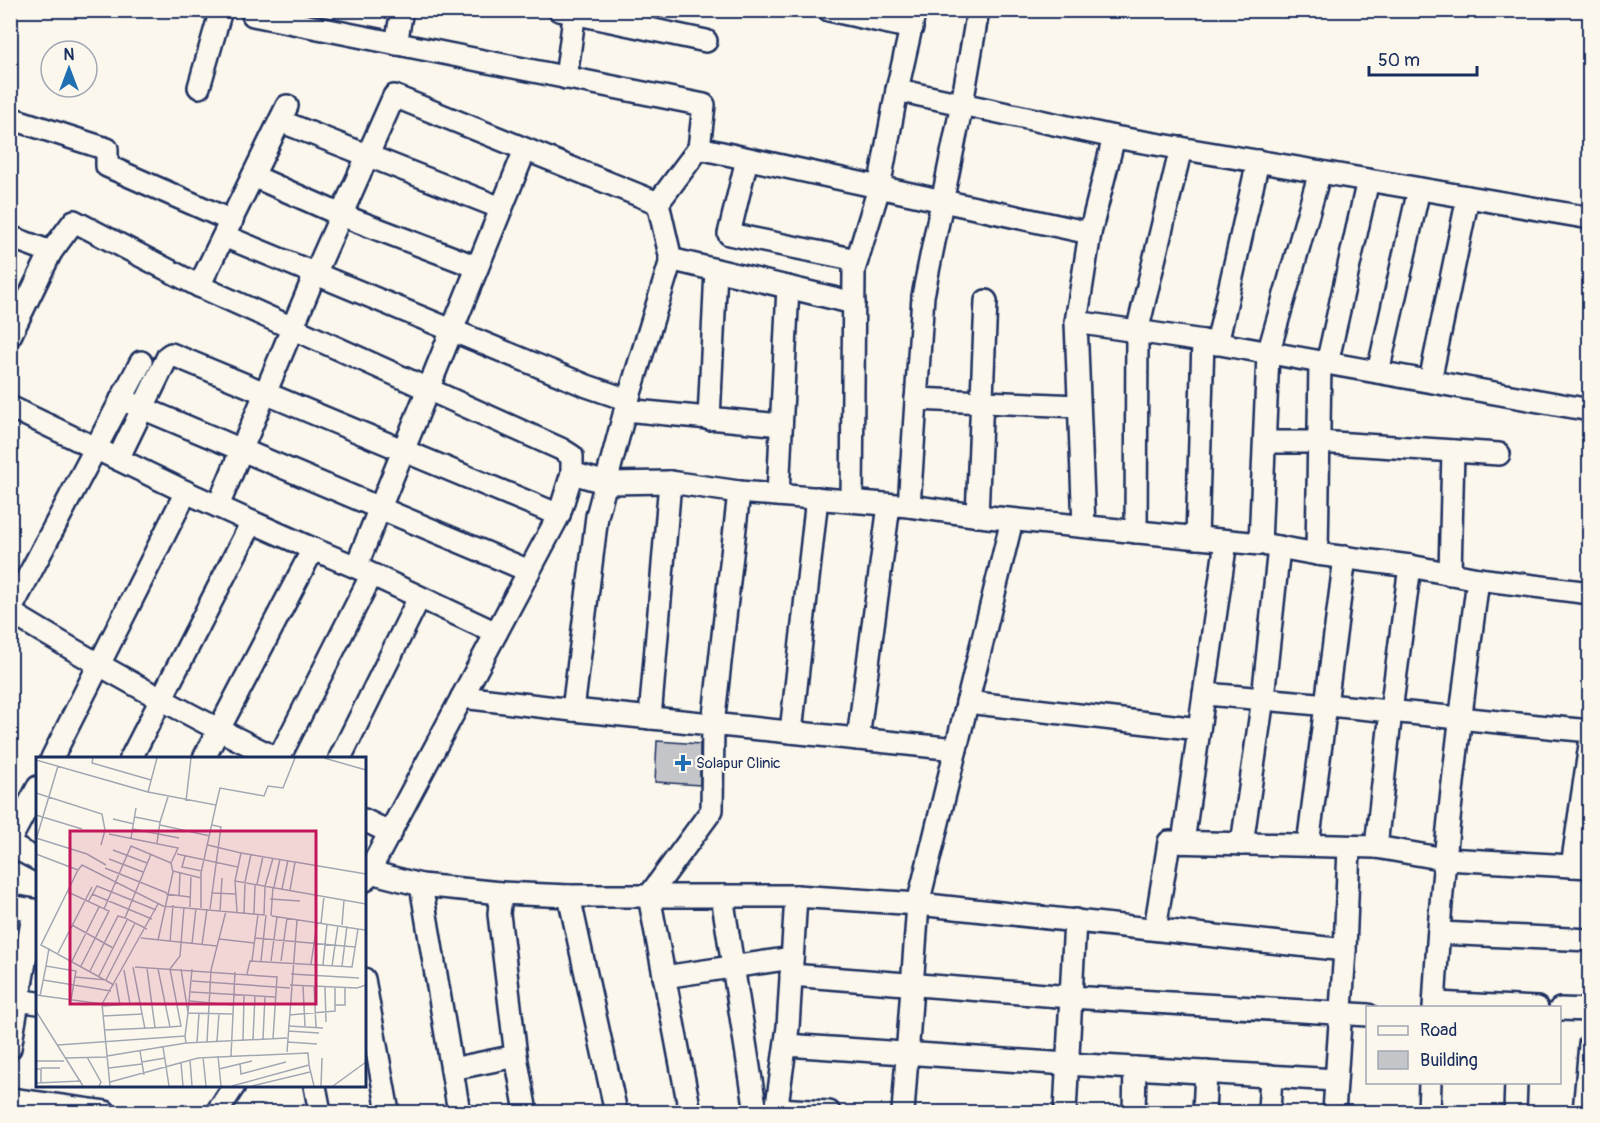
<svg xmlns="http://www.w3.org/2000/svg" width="1600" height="1123" viewBox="0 0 1600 1123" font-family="Pangolin,sans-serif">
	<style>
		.building { fill: #c3c5c9; stroke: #1b2f5e; stroke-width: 1.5 }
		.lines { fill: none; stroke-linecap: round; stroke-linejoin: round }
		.minor-casing { stroke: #1b2f5e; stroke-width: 26 }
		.minor { stroke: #fbf7ec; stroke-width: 21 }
		.poi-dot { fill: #1f6fb2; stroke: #fbf7ec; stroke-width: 2 }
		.labels { text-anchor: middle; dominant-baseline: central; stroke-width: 4.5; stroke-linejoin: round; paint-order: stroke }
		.poi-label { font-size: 15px; fill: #1b2f5e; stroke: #fbf7ec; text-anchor: start }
		.inset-road { fill: none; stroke: #a1a7b3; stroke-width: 1.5 }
		.view { fill: #c2185b; fill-opacity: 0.15; stroke: #c2185b; stroke-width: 3 }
		.inset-edge { fill: none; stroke: #1b2f5e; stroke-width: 3 }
	</style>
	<rect width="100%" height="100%" fill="#fbf7ec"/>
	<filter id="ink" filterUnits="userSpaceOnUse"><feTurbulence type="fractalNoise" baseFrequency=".0167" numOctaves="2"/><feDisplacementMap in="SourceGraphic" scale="12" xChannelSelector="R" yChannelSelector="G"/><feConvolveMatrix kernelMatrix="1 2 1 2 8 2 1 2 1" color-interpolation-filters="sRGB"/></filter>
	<g filter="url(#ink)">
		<path class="building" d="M 657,741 L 700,744 L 700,785 L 655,782 Z"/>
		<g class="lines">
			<g class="minor-casing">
				<g id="minor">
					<path d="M 559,10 L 706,41"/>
					<path d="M 829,10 L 912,28"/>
					<path d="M 253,15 L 704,105 L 699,148 L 658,203"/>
					<path d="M 396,44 L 402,10"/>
					<path d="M 566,78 L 575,10"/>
					<path d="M 199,87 L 221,10"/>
					<path d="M 897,90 L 1114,137 L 1090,233"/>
					<path d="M 10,118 L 107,149 L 107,166 L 232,221"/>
					<path d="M 280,121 L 501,208"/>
					<path d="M 1114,137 L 1468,197 L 1430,381"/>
					<path d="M 699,148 L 1090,233 L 1076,322 L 1203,341 L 1590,410"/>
					<path d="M 747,159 L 729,234 L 857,260"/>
					<path d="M 253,176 L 341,215 L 477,267"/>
					<path d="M 1468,197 L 1590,218"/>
					<path d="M 224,236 L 587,386 L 628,400"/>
					<path d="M 10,237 L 51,252 L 74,221 L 199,286 L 561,449 L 572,456 L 572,473 L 559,515 L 364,881"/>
					<path d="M 670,259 L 854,303"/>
					<path d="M 199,286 L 287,106"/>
					<path d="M 1076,322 L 1084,526"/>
					<path d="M 10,336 L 51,252"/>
					<path d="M 1217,344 L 1258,161"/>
					<path d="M 1327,364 L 1368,180"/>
					<path d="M 1378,372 L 1419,189"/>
					<path d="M 121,399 L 529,571"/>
					<path d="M 916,399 L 1078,406"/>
					<path d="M 10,407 L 186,492 L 252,522 L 131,758"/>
					<path d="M 625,410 L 781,425"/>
					<path d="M 709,419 L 716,270"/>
					<path d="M 1265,442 L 1319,442 L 1499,454"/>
					<path d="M 118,459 L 168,356 L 171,354 L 559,515"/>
					<path d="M 572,473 L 607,483 L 670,482 L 739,492 L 909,506 L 988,517 L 1260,544 L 1268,354 L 1320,172"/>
					<path d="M 778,495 L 788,287"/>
					<path d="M 852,501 L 854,270 L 879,188 L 897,90 L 915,10"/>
					<path d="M 218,506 L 315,274 L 394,96 L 658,203"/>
					<path d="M 909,506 L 923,296 L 962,104 L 978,10"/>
					<path d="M 977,516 L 986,301"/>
					<path d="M 252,522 L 313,549"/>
					<path d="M 1136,532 L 1137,332 L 1181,148"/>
					<path d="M 1197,538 L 1203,341"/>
					<path d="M 1267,545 L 1317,554 L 1320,363"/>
					<path d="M 1317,554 L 1410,566 L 1478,579 L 1590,593"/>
					<path d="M 1450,574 L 1453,451"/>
					<path d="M 10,611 L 141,362"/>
					<path d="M 10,612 C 97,665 185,714 276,758"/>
					<path d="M 496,633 L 356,567 L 525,150"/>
					<path d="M 1204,694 C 1333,704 1461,719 1590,731"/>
					<path d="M 462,697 L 573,710 L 956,749"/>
					<path d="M 967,702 L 1199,729"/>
					<path d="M 573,710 L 597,516 L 628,400 L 670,263 L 670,255 L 658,203"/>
					<path d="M 650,718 L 670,482"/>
					<path d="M 791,732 L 817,498"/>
					<path d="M 858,739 L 889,505"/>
					<path d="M 52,758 L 186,492"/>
					<path d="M 204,758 L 313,549 L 356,567"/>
					<path d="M 279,758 L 371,576"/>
					<path d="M 340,758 L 419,598"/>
					<path d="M 364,820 L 391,833"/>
					<path d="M 10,840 L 38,787"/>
					<path d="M 1183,842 L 1226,541"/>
					<path d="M 1242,844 L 1263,698 L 1279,547"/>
					<path d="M 10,845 L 38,860"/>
					<path d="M 1308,845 L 1345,557"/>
					<path d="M 1376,847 L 1391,711 L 1410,566"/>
					<path d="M 1572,866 L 1590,745"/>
					<path d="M 370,872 L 421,885 L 459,1112"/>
					<path d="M 421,885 L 501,893 L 569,896 L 796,896 L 918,904 L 1345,950 L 1334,1112"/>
					<path d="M 501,893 L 499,914 L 516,1056 L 526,1112"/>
					<path d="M 569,896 L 616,1112"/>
					<path d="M 722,896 L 756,1112"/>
					<path d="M 10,906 L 34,910 L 10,1048"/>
					<path d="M 1155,929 L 1169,842 L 1376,847 L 1445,859 L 1590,867"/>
					<path d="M 1439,933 L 1590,940"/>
					<path d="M 1345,950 L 1349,847"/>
					<path d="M 791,975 L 1071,997 L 1368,1015"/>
					<path d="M 664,977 L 792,958"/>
					<path d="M 364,979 L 388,1112"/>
					<path d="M 10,999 L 38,1003"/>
					<path d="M 1435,1003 L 1537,1008"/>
					<path d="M 1434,1008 C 1441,864 1460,721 1478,579"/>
					<path d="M 1560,1009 L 1590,1010"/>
					<path d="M 786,1045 L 1067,1064 L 1336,1080"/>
					<path d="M 452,1069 L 516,1056"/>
					<path d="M 315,1086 L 320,1112"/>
					<path d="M 10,1099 L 105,1112"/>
					<path d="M 777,1109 L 829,1112"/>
					<path d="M 217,1112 L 234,1086"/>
					<path d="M 690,1112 L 649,896 L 712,810 L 713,725 L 739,492"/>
					<path d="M 776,1112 L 788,1027 L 796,896"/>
					<path d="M 903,1112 L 918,904 L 1012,520"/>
					<path d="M 1065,1112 L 1075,920"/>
					<path d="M 1134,1112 L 1135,1068"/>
					<path d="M 1204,1112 L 1206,1072"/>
					<path d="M 1269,1112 L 1271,1076"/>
					<path d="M 1429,1112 L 1430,1082"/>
					<path d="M 1515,1112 L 1516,1082"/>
					<path d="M 1584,1112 L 1590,1044"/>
				</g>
			</g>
			<use href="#minor" class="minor"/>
		</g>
	</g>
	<path class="poi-dot" d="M680 754h6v6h6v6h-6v6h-6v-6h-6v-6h6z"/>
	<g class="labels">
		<g class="poi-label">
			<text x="696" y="763">Solapur Clinic</text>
		</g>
	</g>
	<g transform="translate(36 757)">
		<rect width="330" height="330" fill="#fbf7ec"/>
		<path class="inset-road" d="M 57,1 L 56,6 L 115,23M 288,1 L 330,13M 0,3 L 112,35 L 121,1M 112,35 L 180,48 L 165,116 L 165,151M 0,36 L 66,57 L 69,73 L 65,88M 150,44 L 155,1M 180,48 L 184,31 L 228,39 L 232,29 L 247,31 L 259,1M 0,58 L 46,72M 99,60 L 124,65 L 121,86M 77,62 L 98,67M 124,65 L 132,40M 124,68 L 174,79M 97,72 L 143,81M 73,77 L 142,91 L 135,106 L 137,115 L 122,183M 0,81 L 51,97 L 70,108M 95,81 L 100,51M 0,83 L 22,9M 172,88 L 205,96 L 202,110M 77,93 L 111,106M 205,96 L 259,105 L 254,133M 0,97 L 42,113 L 46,108 L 127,149 L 228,158 L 229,129 L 237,101M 141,97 L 202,110 L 199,124 L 330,147M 149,99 L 146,110 L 166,114M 73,102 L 107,115M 259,105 L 330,117M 69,111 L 131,136M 42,113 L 5,188 L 78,228M 137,114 L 165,121M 199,124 L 201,155M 221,127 L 227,99M 238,130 L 244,102M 246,132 L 252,103M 32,135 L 73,154 L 45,209M 175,136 L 200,137M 56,137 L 116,162M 130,137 L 154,140M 143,139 L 144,116M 234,142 L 264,144M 52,145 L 61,129 L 120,153M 154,150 L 155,118M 68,152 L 95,89 L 135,106M 174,152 L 185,70 L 176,68M 184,154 L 186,121M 208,156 L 209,125 L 215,97M 218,157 L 219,127M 235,159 L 237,130M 236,159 L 322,172M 285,166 L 288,139M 36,168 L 77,191M 306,168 L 308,143M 111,172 L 89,161 L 115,97M 105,181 L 181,189M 219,181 L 319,190M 183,182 L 218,186M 134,185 L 137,148M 156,187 L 160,151M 166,188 L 171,152M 22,196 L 56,130M 36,204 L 63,150M 216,204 L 222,157M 225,204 L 230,158M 235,204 L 241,160M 245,204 L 251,161M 275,207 L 281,166M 287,208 L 291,167M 10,209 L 13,191M 296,209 L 302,168M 306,209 L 311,169M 97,210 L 109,272M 99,210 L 241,220 L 237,282M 111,211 L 119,271M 145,212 L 152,256 L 149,279M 156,212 L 152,256 L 197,257M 88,213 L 94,247M 54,214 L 82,159 L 89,161M 211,217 L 214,204 L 316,210 L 322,172 L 330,173M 255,217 L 323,221M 63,219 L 91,163M 39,220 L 70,223 L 99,166M 7,223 L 75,234M 156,224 L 254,231M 80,226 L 84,248M 254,228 L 321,231 L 330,228M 267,229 L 269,269M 278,229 L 280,270M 289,230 L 290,265M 155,235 L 239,240M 0,238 L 66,247 L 122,147M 4,239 L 10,209 L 40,214 L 35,243M 154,244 L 197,248M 66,247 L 74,329M 299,248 L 309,248 L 309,231M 67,249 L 105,246M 0,254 L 47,329M 253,258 L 299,254 L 299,230M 67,259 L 107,257M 252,269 L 287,271M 134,270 L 145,269 L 134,212 L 144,199 L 148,150M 69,273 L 134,270 L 122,212M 252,274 L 283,276M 217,282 L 219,239M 227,282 L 229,239M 207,283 L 208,238M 181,284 L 183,256M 171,285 L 175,213 L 190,154M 251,285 L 281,287M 161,286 L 163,256M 22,288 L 149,279 L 150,286 L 251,281M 127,290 L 133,329M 104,294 L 108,318M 251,295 L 261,163M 71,299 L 150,286M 182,299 L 185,329M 195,299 L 199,215M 51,300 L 65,325 L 63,329M 167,300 L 170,329M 29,301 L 72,300M 154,303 L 156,329M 0,304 L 28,304M 106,305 L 129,301M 145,306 L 147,329M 204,307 L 205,317 L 250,305M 5,311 L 24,311M 73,311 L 106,307M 0,312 L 5,312 L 5,326M 183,312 L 216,304M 74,325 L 162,301 L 272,296 L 273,308M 0,326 L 45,324M 196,329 L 273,308 L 278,329M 216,329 L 274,315M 285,329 L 286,301M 297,329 L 330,305"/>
		<path class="view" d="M 34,74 L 280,74 L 280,247 L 34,247 Z"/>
		<rect width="330" height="330" class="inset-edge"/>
	</g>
	<rect width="1600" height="1123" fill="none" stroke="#fbf7ec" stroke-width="36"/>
	<rect x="18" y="18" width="1564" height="1087" fill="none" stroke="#1b2f5e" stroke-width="2" filter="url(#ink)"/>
	<rect x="1366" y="1006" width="195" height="78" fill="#fbf7ec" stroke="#a1a7b3" stroke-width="1.5"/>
	<rect x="1378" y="1026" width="30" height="9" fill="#fbf7ec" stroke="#a1a7b3" stroke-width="1.5"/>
	<text x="1420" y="1036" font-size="18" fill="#1b2f5e">Road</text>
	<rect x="1378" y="1051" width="30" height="18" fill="#c3c5c9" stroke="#a1a7b3" stroke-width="1.5"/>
	<text x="1420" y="1066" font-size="18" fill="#1b2f5e">Building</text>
	<g transform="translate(69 69)"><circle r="28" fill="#fbf7ec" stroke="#a1a7b3" stroke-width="1.5"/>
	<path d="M0-4.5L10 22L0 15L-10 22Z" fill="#1f6fb2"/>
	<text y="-9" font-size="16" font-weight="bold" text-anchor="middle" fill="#1b2f5e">N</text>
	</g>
	<path d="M1369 66v9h108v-9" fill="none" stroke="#1b2f5e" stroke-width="3"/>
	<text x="1378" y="66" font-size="18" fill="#1b2f5e" stroke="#fbf7ec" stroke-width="4.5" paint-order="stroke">50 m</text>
</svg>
